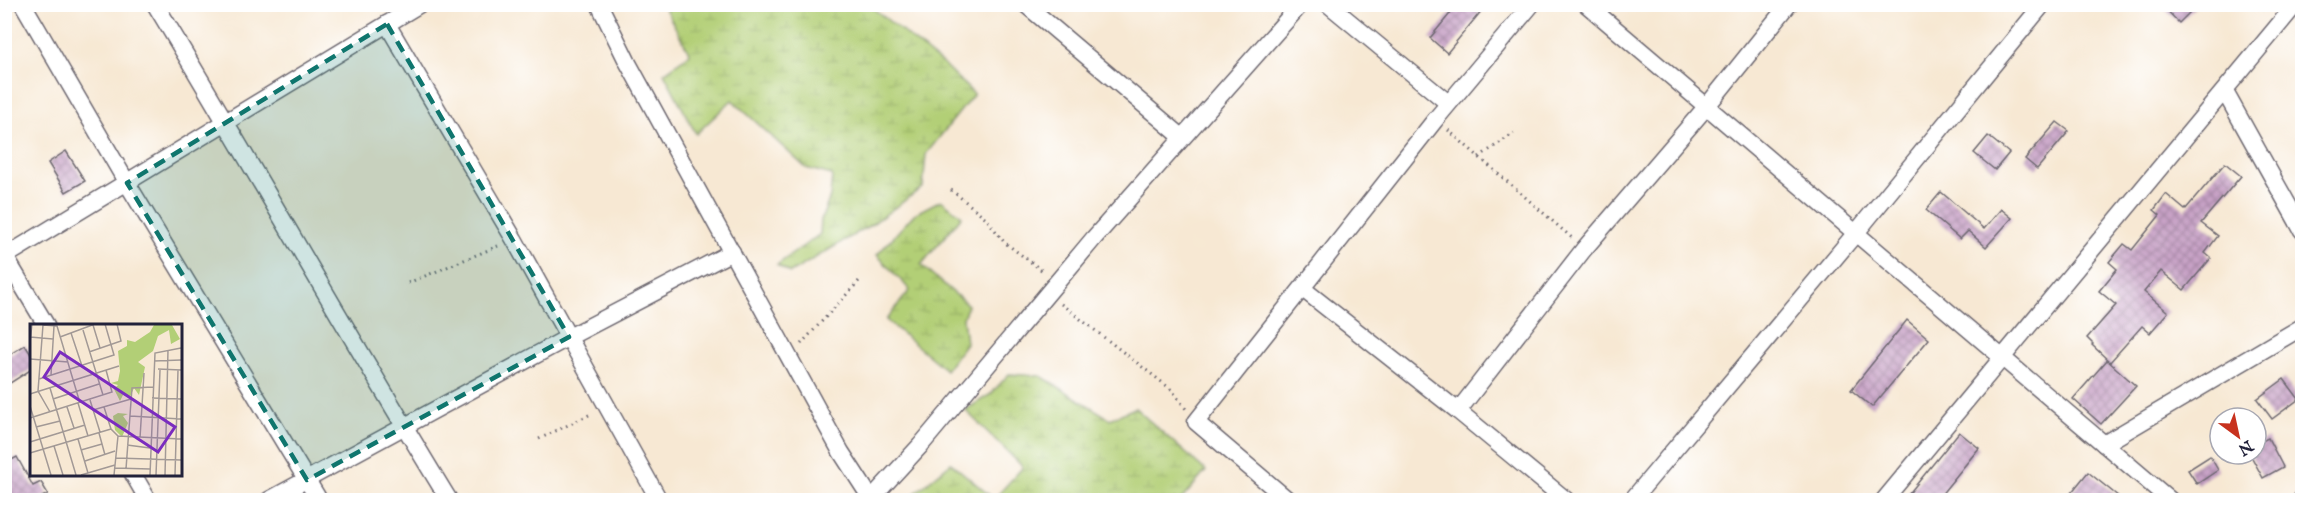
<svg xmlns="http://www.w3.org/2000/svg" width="2307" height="505" viewBox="0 0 2307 505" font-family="'IM FELL English',serif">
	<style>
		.wetland { fill: url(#wetland-marsh); stroke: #6a7858; stroke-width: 1.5 }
		.building { fill: url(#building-cross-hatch) }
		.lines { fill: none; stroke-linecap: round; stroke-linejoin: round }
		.street-casing { stroke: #6d6770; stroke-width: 19 }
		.path { stroke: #6d6770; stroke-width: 3; stroke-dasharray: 1.5 4.5; stroke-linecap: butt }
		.street { stroke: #fff; stroke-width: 16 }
		.marked { fill: #0f766e; fill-opacity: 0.2; stroke: #0f766e; stroke-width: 4.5; stroke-dasharray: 12 8; stroke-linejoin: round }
		.inset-road { fill: none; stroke: #a29996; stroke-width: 1.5 }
		.view { fill: #7b2cbf; fill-opacity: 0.15; stroke: #7b2cbf; stroke-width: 3 }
		.inset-edge { fill: none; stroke: #22223b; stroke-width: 3 }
	</style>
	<defs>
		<pattern id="wetland-marsh" width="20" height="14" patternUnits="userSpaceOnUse" patternTransform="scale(1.5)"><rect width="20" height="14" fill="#b2cf76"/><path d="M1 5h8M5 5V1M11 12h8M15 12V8" fill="none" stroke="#99b167"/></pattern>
		<pattern id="building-cross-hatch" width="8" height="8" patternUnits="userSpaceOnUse" patternTransform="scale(1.5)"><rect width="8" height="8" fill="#c8a2c6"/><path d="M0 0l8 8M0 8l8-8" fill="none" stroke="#a284a2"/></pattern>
	</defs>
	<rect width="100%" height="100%" fill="#fff"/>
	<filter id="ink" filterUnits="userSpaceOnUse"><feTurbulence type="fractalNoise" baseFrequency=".0167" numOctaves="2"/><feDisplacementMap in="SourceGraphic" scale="12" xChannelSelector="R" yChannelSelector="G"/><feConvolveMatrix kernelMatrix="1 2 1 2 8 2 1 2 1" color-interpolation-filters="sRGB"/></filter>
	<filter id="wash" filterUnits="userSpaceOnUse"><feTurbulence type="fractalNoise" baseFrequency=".008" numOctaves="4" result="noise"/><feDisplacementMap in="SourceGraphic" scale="24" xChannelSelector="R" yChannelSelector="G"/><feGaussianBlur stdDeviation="1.35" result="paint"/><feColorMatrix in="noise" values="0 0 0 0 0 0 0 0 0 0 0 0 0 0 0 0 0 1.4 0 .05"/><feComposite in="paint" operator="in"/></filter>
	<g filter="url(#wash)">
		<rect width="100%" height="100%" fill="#f7e8d3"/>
		<g class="wetland">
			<path d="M 663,5 L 869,5 L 945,66 L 974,94 L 926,154 L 923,187 L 872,224 L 790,273 L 777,265 L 820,234 L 821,220 L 830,197 L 832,175 L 806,168 L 732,100 L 696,134 L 664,73 L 690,54 Z"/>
			<path d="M 941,200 L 962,216 L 921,265 L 968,305 L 963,318 L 966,343 L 946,370 L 886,320 L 910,290 L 877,255 L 914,214 Z"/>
			<path d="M 1009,374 L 1041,376 L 1110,419 L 1135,408 L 1206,471 L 1181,500 L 907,500 L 951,463 L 994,499 L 1023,467 L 965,410 L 991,394 Z"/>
		</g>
		<g id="blocks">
			<g class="building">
				<path d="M 1458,4 L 1487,4 L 1447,53 L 1430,38 Z"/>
				<path d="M 2161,4 L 2198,4 L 2179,23 Z"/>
				<path d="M 2057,122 L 2069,131 L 2037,169 L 2025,159 Z"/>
				<path d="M 1988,136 L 2009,153 L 1995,170 L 1974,153 Z"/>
				<path d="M 66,151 L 85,181 L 66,192 L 48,163 Z"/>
				<path d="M 2225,163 L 2241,176 L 2201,223 L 2218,236 L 2205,253 L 2211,258 L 2184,290 L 2161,271 L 2144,292 L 2168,312 L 2150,333 L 2142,326 L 2110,362 L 2092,345 L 2093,344 L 2087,338 L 2116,305 L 2099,291 L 2117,269 L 2109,262 L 2124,244 L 2132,250 L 2160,215 L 2154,210 L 2166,194 L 2185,210 Z"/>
				<path d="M 1941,192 L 1984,229 L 2001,209 L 2012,218 L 1986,247 L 1968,231 L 1960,239 L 1926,210 Z"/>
				<path d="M 1907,320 L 1929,339 L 1872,407 L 1851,390 Z"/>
				<path d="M 25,345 L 32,356 L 32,369 L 4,387 L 4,358 Z"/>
				<path d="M 2107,360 L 2136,386 L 2101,424 L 2073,399 Z"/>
				<path d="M 2284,379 L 2299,399 L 2272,419 L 2257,399 Z"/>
				<path d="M 1959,432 L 1979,448 L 1936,501 L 1903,501 Z"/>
				<path d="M 2268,438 L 2283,467 L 2263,478 L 2250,454 L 2256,454 L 2256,444 Z"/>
				<path d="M 2210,456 L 2218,470 L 2197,484 L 2188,470 Z"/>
				<path d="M 17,457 L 33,486 L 41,482 L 48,494 L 40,498 L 42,501 L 4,501 L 4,464 Z"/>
				<path d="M 2088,472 L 2124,501 L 2080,501 L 2071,493 Z"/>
			</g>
		</g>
	</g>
	<g filter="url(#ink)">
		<use href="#blocks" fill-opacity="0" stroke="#6d6770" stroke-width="1.5"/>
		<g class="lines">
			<g class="street-casing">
				<g id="street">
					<path d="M 23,4 L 127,183 L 319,500"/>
					<path d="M 155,4 C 255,169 349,337 449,500"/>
					<path d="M 599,4 L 628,63 L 841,452 L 872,500"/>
					<path d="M 1025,4 L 1182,137"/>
					<path d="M 1328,4 L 1448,103"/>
					<path d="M 1586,4 L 2170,500"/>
					<path d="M 387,24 L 514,239 L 659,500"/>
					<path d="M 2225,92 L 2302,230"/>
					<path d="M 4,255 L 46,325"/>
					<path d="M 4,257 L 420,4"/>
					<path d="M 1303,289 L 1458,411 L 1566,500"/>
					<path d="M 1458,411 L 1584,249 L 1707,106 L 1789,4"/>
					<path d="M 2104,444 L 2302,327"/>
					<path d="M 133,474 L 148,500"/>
					<path d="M 871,499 L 920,446 L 1094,238 L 1301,4"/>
					<path d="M 269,500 L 569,337 L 732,252"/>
					<path d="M 1288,500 L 1196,422 L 1435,120 L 1532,4"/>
					<path d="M 1632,500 L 1855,234 L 2043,4"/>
					<path d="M 1884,500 L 2296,4"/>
					<path d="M 2301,500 L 2302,499"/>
				</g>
			</g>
			<g class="path">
				<path d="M 1448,130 L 1572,238"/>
				<path d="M 1479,157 L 1514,133"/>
				<path d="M 951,190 L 986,218 L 1004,242 L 1044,272"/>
				<path d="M 408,283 L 498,246"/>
				<path d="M 1061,304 L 1172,390 L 1186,409"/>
				<path d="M 801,344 L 859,281"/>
				<path d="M 539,439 L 593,413"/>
			</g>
			<use href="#street" class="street"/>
		</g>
	</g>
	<path class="marked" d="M 387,24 L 569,337 L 307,480 L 127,183 Z"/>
	<g transform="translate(30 324)">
		<rect width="152" height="152" fill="#f7e8d3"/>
		<path d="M 124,1 L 142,1 L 150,15 L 141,20 L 139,6 L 128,12 L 123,27 L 108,38 L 115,43 L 109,71 L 104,64 L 100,73 L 93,71 L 90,77 L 84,65 L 88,61 L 81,59 L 88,57 L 90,47 L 88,27 L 97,22 L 97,16 L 105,18 L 120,8 ZM 88,89 L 98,90 L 93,92 L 98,99 L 92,113 L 85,106 L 83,92 Z" fill="#b2cf76"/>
		<path class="inset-road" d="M 63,1 L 70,24M 53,6 L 73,71M 41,9 L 52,42M 0,13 L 23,15M 30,13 L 65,0M 0,19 L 2,0M 59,28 L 91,17 L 87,0M 0,35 L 38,38M 124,37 L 151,36M 128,45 L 151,46M 21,51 L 24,2M 9,55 L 84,31 L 75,0M 20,64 L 46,151M 0,70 L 89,42M 122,74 L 151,75M 23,75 L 69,60M 60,76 L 70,108M 48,79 L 58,112M 0,82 L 21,151M 37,83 L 44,104M 74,83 L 81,105 L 88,112 L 151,115M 63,86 L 101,75M 20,88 L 8,67 L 13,1 L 27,2 L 50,79M 100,92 L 151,95M 0,94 L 82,68 L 76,46M 6,103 L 30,97M 69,109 L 75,131M 110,114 L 114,49M 48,115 L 58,149M 0,118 L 55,101M 97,121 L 120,124M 24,122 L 33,151M 51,126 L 72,120M 0,129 L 81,105M 86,134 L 151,136M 55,137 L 85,127M 85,144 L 120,145M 96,145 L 102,64 L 123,63M 51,151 L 85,141M 84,151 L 88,112M 120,151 L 125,29 L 151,24M 126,151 L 130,46M 135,151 L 138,26M 145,151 L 148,46"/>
		<path class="view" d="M 30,28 L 145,103 L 128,128 L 14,53 Z"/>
		<rect width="152" height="152" class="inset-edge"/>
	</g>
	<rect width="2307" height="505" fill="none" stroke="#fff" stroke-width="24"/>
	<g transform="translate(2238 436) rotate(147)"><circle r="28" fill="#ffffff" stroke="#a7a7b1" stroke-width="1.5"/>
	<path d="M0-4.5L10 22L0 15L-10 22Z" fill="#c8321e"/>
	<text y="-9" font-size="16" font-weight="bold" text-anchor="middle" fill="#22223b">N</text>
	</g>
</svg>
